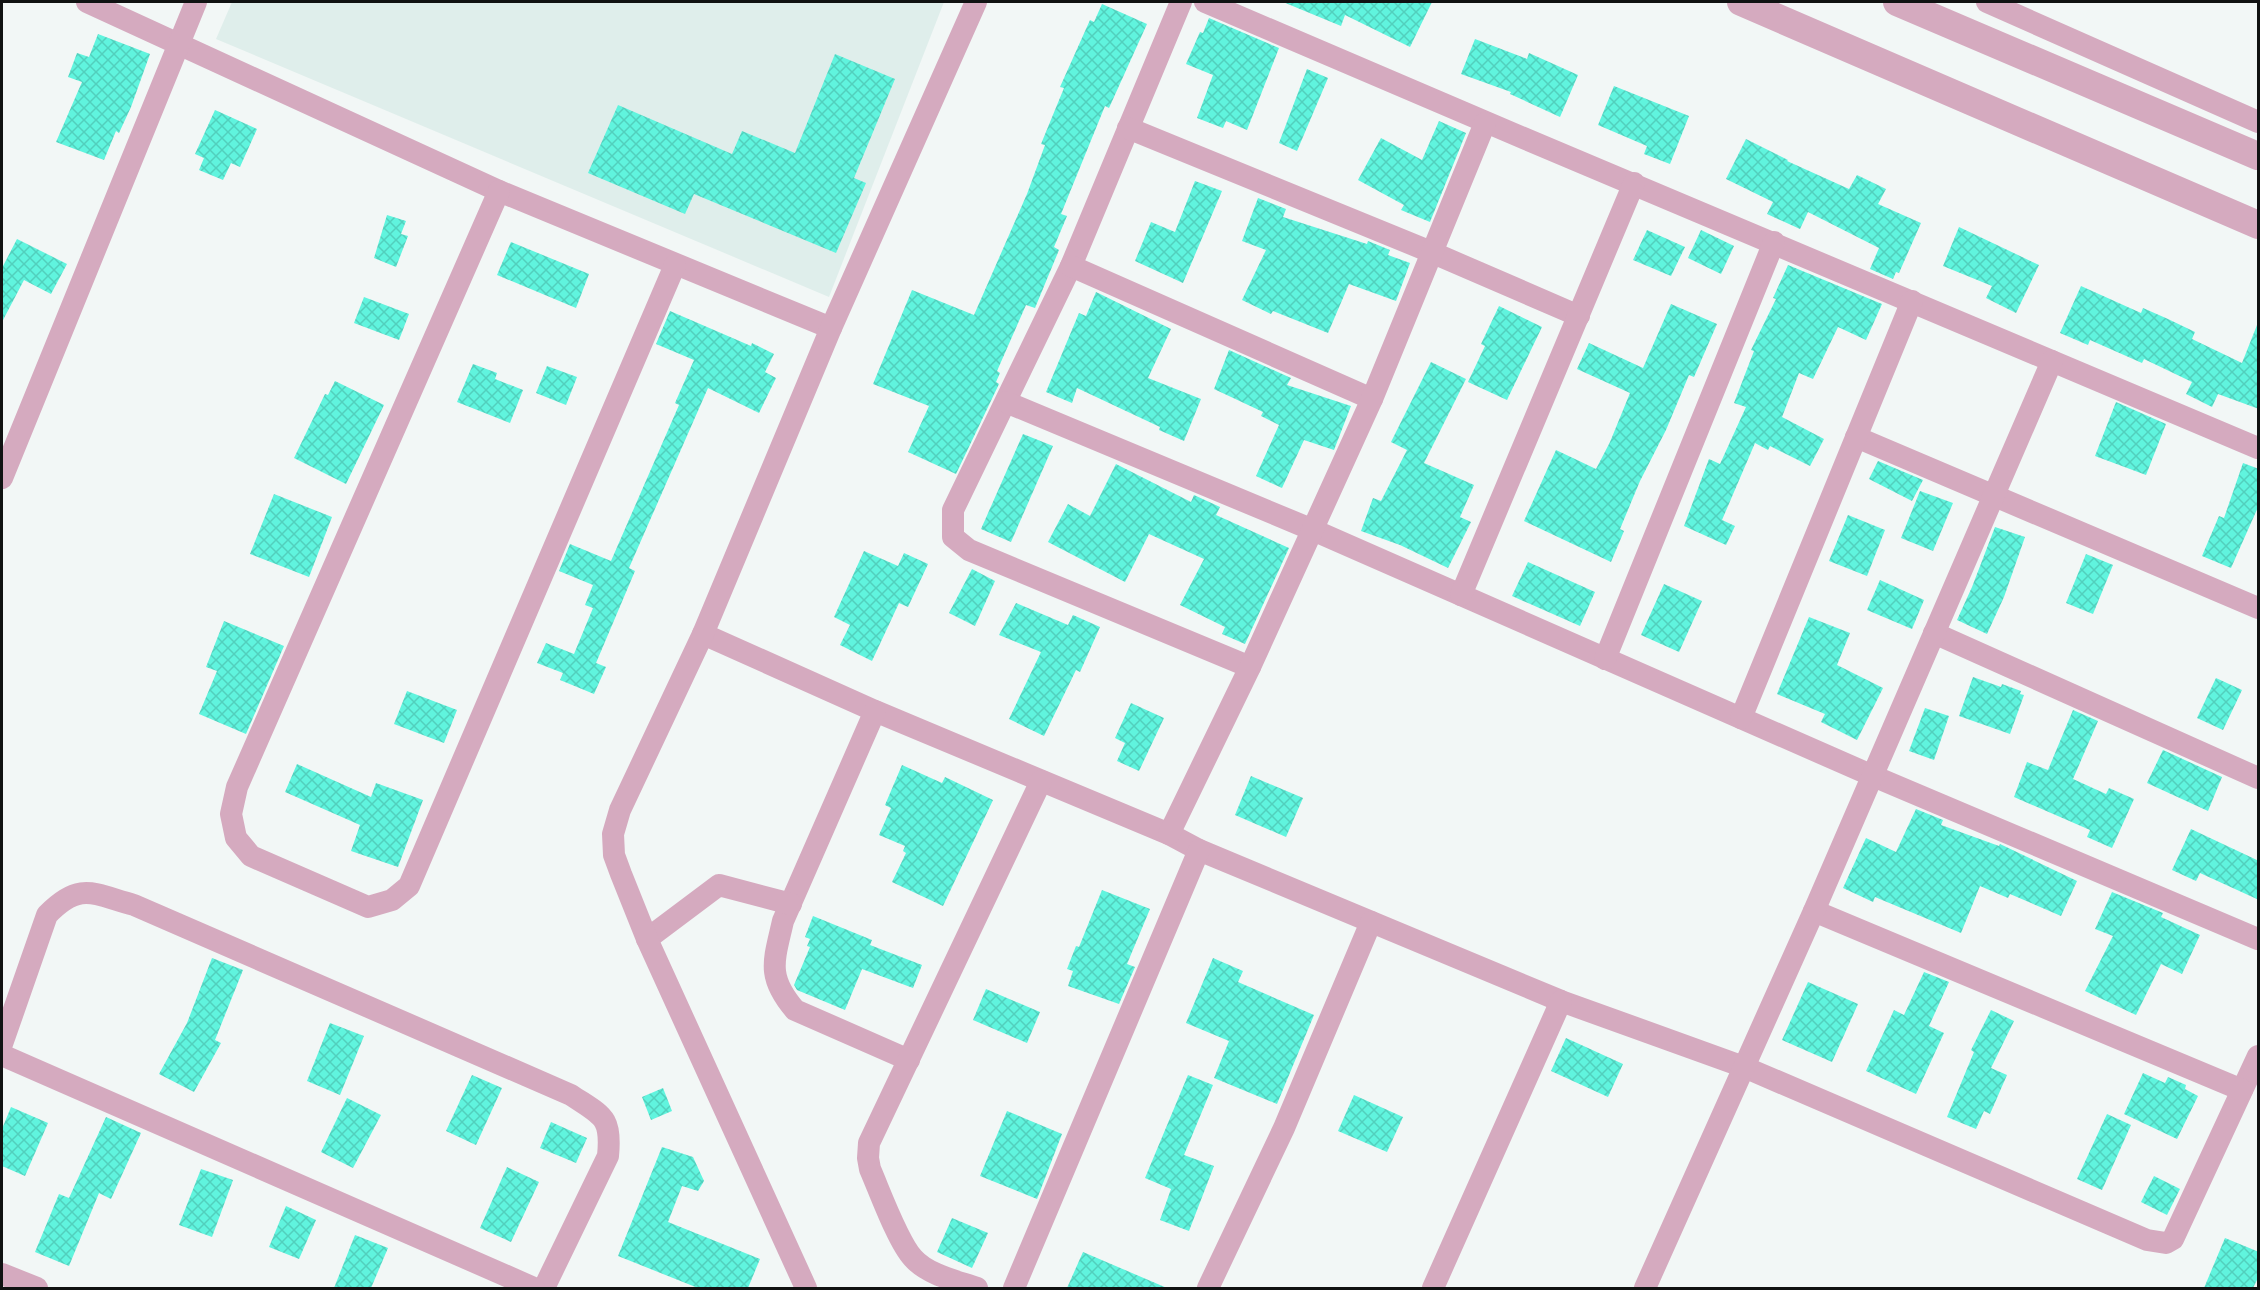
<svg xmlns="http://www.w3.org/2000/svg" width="2260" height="1290" viewBox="0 0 2260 1290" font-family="'Varela Round',sans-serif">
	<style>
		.built { fill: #dfeeeb }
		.building { fill: url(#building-cross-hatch) }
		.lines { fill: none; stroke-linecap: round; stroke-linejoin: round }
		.minor { stroke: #d5aabf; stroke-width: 22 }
		.tertiary { stroke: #d5aabf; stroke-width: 28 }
	</style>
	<defs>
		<pattern id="building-cross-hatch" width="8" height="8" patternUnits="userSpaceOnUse" patternTransform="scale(1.5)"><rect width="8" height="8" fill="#60f4de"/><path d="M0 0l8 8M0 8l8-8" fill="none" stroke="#52d0bd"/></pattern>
	</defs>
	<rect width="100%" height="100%" fill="#f2f7f6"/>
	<path class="built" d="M 232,2 L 944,2 L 829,297 L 216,39 Z"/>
	<g class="building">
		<path d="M 1283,2 L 1432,2 L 1410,47 L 1345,15 L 1341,26 Z"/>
		<path d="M 1102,4 L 1147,24 L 1109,108 L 1105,106 L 1061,214 L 1067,216 L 1054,247 L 1059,250 L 1035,308 L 1026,305 L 997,371 L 1000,373 L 996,382 L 999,384 L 956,474 L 908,452 L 929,406 L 873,384 L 912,290 L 974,315 L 1027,194 L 1045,145 L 1041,144 L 1064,88 L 1060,87 L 1090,20 L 1094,22 Z"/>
		<path d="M 1209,18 L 1279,48 L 1247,130 L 1226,121 L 1223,128 L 1197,118 L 1213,75 L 1186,64 L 1200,32 L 1203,33 Z"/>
		<path d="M 98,34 L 150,54 L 131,107 L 119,133 L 116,131 L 104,160 L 56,142 L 82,82 L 68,77 L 77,53 L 89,57 Z"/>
		<path d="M 1475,39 L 1527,59 L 1529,53 L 1578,75 L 1560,117 L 1510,94 L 1511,92 L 1461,74 Z"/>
		<path d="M 835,54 L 895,79 L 854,178 L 866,183 L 836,253 L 694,194 L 685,214 L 588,173 L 618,105 L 732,154 L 742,131 L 795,153 Z"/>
		<path d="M 1307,69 L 1328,78 L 1297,151 L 1279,143 Z"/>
		<path d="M 1614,86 L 1689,116 L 1670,164 L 1644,154 L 1647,146 L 1598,125 Z"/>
		<path d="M 215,110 L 257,129 L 240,167 L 231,163 L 223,180 L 199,170 L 204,158 L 195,154 Z"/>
		<path d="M 1439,121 L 1466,133 L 1430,222 L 1401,210 L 1404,205 L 1358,180 L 1381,138 L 1422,160 Z"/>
		<path d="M 1746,139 L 1788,160 L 1787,161 L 1849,189 L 1857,175 L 1886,189 L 1878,204 L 1921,223 L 1899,273 L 1896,272 L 1893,279 L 1870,269 L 1879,248 L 1808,212 L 1800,229 L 1767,214 L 1773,202 L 1726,179 Z"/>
		<path d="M 1195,181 L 1222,191 L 1183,283 L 1135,261 L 1151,222 L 1175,232 Z"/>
		<path d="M 1258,198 L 1286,209 L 1283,217 L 1367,244 L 1368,241 L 1390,250 L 1388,255 L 1410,263 L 1396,301 L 1349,284 L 1328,333 L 1273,311 L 1271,314 L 1242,300 L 1266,250 L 1242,241 Z"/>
		<path d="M 387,215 L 406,221 L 401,234 L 408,236 L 396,267 L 374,258 Z"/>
		<path d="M 1959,227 L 2039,265 L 2016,313 L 1986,298 L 1992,286 L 1943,266 Z"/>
		<path d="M 1647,230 L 1685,247 L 1671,276 L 1633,260 Z"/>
		<path d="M 1701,230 L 1734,246 L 1721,274 L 1688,258 Z"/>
		<path d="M 17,239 L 67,264 L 51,294 L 24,280 L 2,322 L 2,268 Z"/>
		<path d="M 511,242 L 589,274 L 576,308 L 497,275 Z"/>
		<path d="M 1788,265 L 1882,304 L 1866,340 L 1838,327 L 1813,379 L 1799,373 L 1782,417 L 1824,439 L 1810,466 L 1770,446 L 1768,450 L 1755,443 L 1722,520 L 1735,526 L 1726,545 L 1684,526 L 1709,459 L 1720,464 L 1746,407 L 1734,403 L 1754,351 L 1751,350 L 1776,299 L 1773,298 Z"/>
		<path d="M 2081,286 L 2141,313 L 2143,308 L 2168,319 L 2195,332 L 2192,339 L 2242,363 L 2257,325 L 2259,325 L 2259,409 L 2218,394 L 2212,407 L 2186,394 L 2192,382 L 2144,359 L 2142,363 L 2090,340 L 2088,345 L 2060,333 Z"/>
		<path d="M 1096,292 L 1171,329 L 1148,378 L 1201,399 L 1184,441 L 1159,430 L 1160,427 L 1077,388 L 1072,403 L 1046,392 L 1079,313 L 1086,316 Z"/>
		<path d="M 364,297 L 409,314 L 399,340 L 354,323 Z"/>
		<path d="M 1671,304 L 1717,324 L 1694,377 L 1689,375 L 1666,430 L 1640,481 L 1620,529 L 1624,531 L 1611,562 L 1524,521 L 1556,450 L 1596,469 L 1610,442 L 1630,393 L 1577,369 L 1589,343 L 1643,368 Z"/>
		<path d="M 1499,306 L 1542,327 L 1507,400 L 1468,382 L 1485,346 L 1481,344 Z"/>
		<path d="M 670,311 L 751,346 L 752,343 L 774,354 L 765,372 L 776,378 L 759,413 L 708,388 L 629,568 L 635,571 L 596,663 L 606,667 L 594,694 L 560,680 L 563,673 L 537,663 L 546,643 L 574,654 L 593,608 L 585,605 L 593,585 L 559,571 L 570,544 L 611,561 L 679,405 L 675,403 L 694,360 L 656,344 Z"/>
		<path d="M 1229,350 L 1291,378 L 1287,385 L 1351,406 L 1334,450 L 1304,440 L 1282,488 L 1256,476 L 1279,425 L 1261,416 L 1263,412 L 1214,389 Z"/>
		<path d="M 1431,362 L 1466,379 L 1424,463 L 1474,485 L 1460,517 L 1471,522 L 1448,568 L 1400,545 L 1361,531 L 1373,498 L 1381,501 L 1407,450 L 1391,442 Z"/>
		<path d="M 473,364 L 497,373 L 495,379 L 523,390 L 510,423 L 457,402 Z"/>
		<path d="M 547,366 L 577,377 L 566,405 L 536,393 Z"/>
		<path d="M 335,381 L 384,405 L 346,484 L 294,458 L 325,394 L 328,395 Z"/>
		<path d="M 2116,402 L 2166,424 L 2146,475 L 2095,456 Z"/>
		<path d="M 1023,434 L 1053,446 L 1011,542 L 981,529 Z"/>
		<path d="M 1878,461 L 1923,480 L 1912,501 L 1869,479 Z"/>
		<path d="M 2243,463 L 2259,469 L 2259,505 L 2231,568 L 2202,556 L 2219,516 L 2224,518 Z"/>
		<path d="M 1116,464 L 1191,502 L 1194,495 L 1220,507 L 1216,515 L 1289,548 L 1245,644 L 1222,634 L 1225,627 L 1180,605 L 1204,559 L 1149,534 L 1125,582 L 1048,542 L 1068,504 L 1090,516 Z"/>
		<path d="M 1920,491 L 1953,503 L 1933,551 L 1901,538 Z"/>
		<path d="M 274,494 L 332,517 L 309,577 L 250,554 Z"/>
		<path d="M 1848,515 L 1885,530 L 1867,576 L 1829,561 Z"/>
		<path d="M 1995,527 L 2025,537 L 2004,597 L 1987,634 L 1957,620 L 1972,587 Z"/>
		<path d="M 864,551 L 898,566 L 904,553 L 928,564 L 908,607 L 899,603 L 872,661 L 840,645 L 850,625 L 834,617 Z"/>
		<path d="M 2086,554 L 2113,565 L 2093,614 L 2066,603 Z"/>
		<path d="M 1528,562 L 1595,592 L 1580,626 L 1512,596 Z"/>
		<path d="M 972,569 L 995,581 L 975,626 L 949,613 Z"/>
		<path d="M 1880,580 L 1924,600 L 1912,629 L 1867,610 Z"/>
		<path d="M 1664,584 L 1702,601 L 1679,652 L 1641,635 Z"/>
		<path d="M 1016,603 L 1068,625 L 1073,615 L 1100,627 L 1080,672 L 1076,670 L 1044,736 L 1009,719 L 1041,652 L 999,635 Z"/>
		<path d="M 1809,617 L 1850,633 L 1837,665 L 1883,688 L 1857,740 L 1821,722 L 1825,714 L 1777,694 Z"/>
		<path d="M 224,621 L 284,646 L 246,734 L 199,714 L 217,671 L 206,667 Z"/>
		<path d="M 1973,677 L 2001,687 L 2002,684 L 2021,691 L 2020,694 L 2024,695 L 2010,734 L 1959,716 Z"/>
		<path d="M 2216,678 L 2242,690 L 2223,730 L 2197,718 Z"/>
		<path d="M 407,691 L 457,710 L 444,743 L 394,724 Z"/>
		<path d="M 1131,703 L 1164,718 L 1139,771 L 1117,761 L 1125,743 L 1115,738 Z"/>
		<path d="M 1925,708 L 1949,716 L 1934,760 L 1909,751 Z"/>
		<path d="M 2073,710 L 2098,721 L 2073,779 L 2106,794 L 2109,788 L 2134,799 L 2112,848 L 2087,837 L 2090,830 L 2014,797 L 2027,762 L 2048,770 Z"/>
		<path d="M 2163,750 L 2222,777 L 2208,811 L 2147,783 Z"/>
		<path d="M 297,764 L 371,797 L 376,783 L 423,800 L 398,867 L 351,851 L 360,825 L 285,792 Z"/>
		<path d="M 902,765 L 942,783 L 945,777 L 993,800 L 943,906 L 892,882 L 906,853 L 903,851 L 905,846 L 879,835 L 891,808 L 885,805 Z"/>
		<path d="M 1251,776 L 1303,798 L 1286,837 L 1235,815 Z"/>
		<path d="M 1916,809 L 1943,820 L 1941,825 L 1999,846 L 2000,844 L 2077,881 L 2061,916 L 2010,894 L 2008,898 L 1980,886 L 1961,933 L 1875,897 L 1873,902 L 1843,888 L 1866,838 L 1896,852 Z"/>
		<path d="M 2191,829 L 2259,861 L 2259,900 L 2200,873 L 2196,881 L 2172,870 Z"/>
		<path d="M 1102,890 L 1150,909 L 1127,964 L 1135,967 L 1119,1004 L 1068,986 L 1073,971 L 1067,969 L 1076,946 L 1079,947 Z"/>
		<path d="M 2112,892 L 2163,913 L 2161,917 L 2200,935 L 2182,974 L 2161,964 L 2136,1015 L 2085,991 L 2113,936 L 2095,929 Z"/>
		<path d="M 813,916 L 872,940 L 870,945 L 922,965 L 913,988 L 862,969 L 845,1010 L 797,990 L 794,985 L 810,947 L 807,946 L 810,939 L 805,937 Z"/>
		<path d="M 212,958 L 243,970 L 215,1040 L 221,1043 L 194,1092 L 159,1074 L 187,1023 Z"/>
		<path d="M 1213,958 L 1243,971 L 1238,982 L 1314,1015 L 1277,1104 L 1214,1078 L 1229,1041 L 1186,1023 Z"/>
		<path d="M 1924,972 L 1949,982 L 1929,1026 L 1944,1033 L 1916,1094 L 1866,1071 L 1894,1010 L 1904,1015 Z"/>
		<path d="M 1808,982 L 1858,1004 L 1832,1062 L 1782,1040 Z"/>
		<path d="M 986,989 L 1040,1012 L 1027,1043 L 973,1020 Z"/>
		<path d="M 1991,1010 L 2014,1021 L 1991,1068 L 2007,1075 L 1990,1114 L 1984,1111 L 1976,1129 L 1947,1117 L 1974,1052 L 1971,1050 Z"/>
		<path d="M 330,1023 L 364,1036 L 340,1095 L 307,1081 Z"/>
		<path d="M 1566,1038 L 1623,1064 L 1608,1097 L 1551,1071 Z"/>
		<path d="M 2143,1073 L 2165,1083 L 2168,1077 L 2186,1085 L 2185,1089 L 2198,1096 L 2177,1139 L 2124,1114 Z"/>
		<path d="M 472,1075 L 502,1088 L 476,1145 L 446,1131 Z"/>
		<path d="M 1188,1075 L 1213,1085 L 1184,1155 L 1214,1166 L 1189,1231 L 1160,1220 L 1171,1189 L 1145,1178 Z"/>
		<path d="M 663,1088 L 672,1111 L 651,1120 L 642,1097 Z"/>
		<path d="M 1354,1095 L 1403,1117 L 1387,1152 L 1338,1131 Z"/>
		<path d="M 347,1098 L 381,1115 L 353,1168 L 321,1152 Z"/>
		<path d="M 11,1107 L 48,1123 L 25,1176 L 2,1166 L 2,1129 Z"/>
		<path d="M 1007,1111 L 1062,1134 L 1037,1199 L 980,1176 Z"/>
		<path d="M 2107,1114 L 2131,1125 L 2102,1190 L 2077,1179 Z"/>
		<path d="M 106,1117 L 141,1133 L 111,1199 L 99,1193 L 69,1266 L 35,1252 L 59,1194 L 69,1198 Z"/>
		<path d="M 551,1122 L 587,1138 L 576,1163 L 540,1148 Z"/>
		<path d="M 662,1147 L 693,1157 L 704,1181 L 698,1191 L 682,1186 L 668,1222 L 760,1259 L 748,1288 L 698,1288 L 618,1256 Z"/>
		<path d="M 507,1167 L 539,1182 L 511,1242 L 480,1228 Z"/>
		<path d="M 201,1169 L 233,1180 L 212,1237 L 179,1225 Z"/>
		<path d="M 2154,1176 L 2180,1189 L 2167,1215 L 2141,1202 Z"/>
		<path d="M 286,1206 L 316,1220 L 299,1259 L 269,1247 Z"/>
		<path d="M 952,1218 L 988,1233 L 972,1268 L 937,1252 Z"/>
		<path d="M 355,1235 L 388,1248 L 371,1288 L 334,1288 Z"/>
		<path d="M 2225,1238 L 2259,1252 L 2259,1276 L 2253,1288 L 2204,1288 Z"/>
		<path d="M 1083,1252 L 1167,1288 L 1067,1288 Z"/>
	</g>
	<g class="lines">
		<g class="minor">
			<path d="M 87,2 L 499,191 L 831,328"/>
			<path d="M 1181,2 L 1071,266 L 953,510 L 953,537 L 969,550 L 1250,667"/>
			<path d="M 1205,2 C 1555,153 1907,299 2258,448"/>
			<path d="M 1987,2 L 2258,122"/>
			<path d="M 1128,128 L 1431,252 L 1579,316"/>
			<path d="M 499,191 L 237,787 L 231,814 L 236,838 L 251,856 L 368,907 L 392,900 L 409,886 L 675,265"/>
			<path d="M 1071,266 L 1372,399"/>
			<path d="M 1006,402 L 1313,530 L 1873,776 L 2258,939"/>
			<path d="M 1856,437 L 2258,608"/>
			<path d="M 2,478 L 196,2"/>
			<path d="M 1461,595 L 1634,183"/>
			<path d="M 1934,633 L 2258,778"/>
			<path d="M 703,634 L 875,711 L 1169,834 L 1199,850 L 1561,1001 L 1744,1067 L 2147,1240 L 2166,1243 L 2173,1239 L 2258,1056"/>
			<path d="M 1605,659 L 1774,242"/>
			<path d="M 875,711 L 783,921 C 774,961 766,976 795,1010 L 909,1060"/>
			<path d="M 1741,718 L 1912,301"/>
			<path d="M 1169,834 L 1250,667 L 1372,399 L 1485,123"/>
			<path d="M 1814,911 L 2242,1090"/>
			<path d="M 647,939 L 719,885 L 791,904"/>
			<path d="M 2,1044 L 47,915 C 80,881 93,894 134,905 L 571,1095 C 602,1116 612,1116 608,1156 L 544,1288"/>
			<path d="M 2,1055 L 534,1288"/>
			<path d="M 2,1274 L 37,1288"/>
			<path d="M 806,1288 L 647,939 L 621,874 L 614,855 L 613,834 L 620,810 L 703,634 L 831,328 L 976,2"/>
			<path d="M 977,1288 C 957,1281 928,1275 913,1258 C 898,1242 880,1192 870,1169 L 868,1158 L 869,1143 L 1041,781"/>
			<path d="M 1014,1288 L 1199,850"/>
			<path d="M 1208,1288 L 1284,1128 L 1371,922"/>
			<path d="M 1433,1288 L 1561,1001"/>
			<path d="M 1645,1288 L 1814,911 L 2052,361"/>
		</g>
		<g class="tertiary">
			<path d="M 1741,2 L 2258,225"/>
			<path d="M 1897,2 L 2258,156"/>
		</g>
	</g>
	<rect width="2260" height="1290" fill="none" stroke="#101212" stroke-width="6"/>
</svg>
